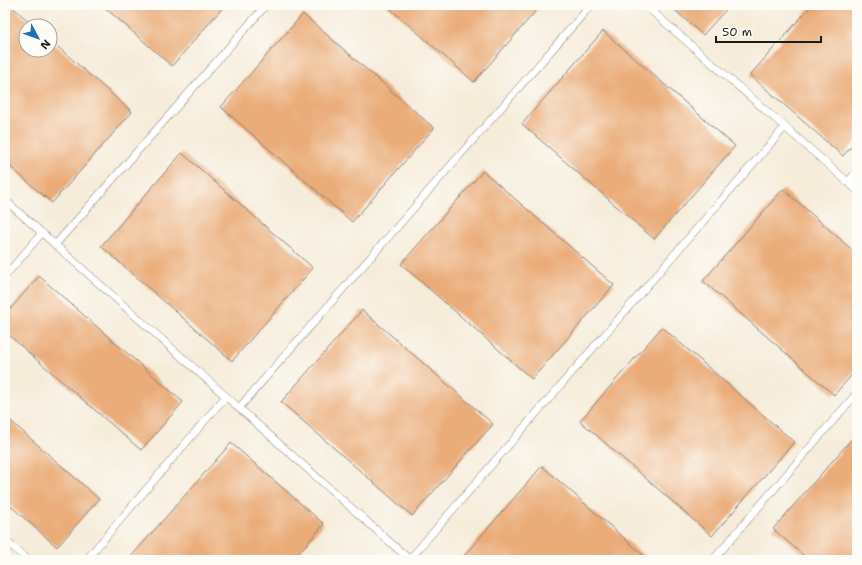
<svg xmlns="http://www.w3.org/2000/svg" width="862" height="565" viewBox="0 0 862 565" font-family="'Shantell Sans',sans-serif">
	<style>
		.building { fill: #eaac78 }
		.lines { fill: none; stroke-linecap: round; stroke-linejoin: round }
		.lane-casing { stroke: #89847b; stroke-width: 8 }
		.lane { stroke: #fff; stroke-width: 7 }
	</style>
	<rect width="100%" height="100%" fill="#fdfcf7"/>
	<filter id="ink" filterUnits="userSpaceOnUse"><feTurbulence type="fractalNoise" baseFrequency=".025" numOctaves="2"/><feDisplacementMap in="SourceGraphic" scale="8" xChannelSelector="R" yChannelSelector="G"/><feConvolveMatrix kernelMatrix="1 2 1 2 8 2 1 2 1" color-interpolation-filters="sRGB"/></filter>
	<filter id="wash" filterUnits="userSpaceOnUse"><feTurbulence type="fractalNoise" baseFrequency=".012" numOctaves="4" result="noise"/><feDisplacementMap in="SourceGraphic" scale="16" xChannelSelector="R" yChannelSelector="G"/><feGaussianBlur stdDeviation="0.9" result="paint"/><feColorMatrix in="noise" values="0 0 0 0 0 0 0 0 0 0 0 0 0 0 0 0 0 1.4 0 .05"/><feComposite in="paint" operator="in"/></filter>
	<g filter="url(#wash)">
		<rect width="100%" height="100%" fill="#f6ecda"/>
		<g id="blocks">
			<g class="building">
				<path d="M 5,5 L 10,5 L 34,26 L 26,26 L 26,50 L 50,50 L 50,40 L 132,112 L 52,203 L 5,162 Z"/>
				<path d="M 102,5 L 225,5 L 172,66 Z"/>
				<path d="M 386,5 L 541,5 L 474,82 Z"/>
				<path d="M 669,5 L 730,5 L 703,35 Z"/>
				<path d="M 812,5 L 857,5 L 857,140 L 843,156 L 750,75 Z"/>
				<path d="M 303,14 L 434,128 L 352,222 L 221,107 Z"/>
				<path d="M 603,31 L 735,146 L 654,239 L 522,124 Z"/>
				<path d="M 182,153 L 313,268 L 232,361 L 101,246 Z"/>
				<path d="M 483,171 L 614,285 L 532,379 L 401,264 Z"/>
				<path d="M 783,189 L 857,254 L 857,369 L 834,395 L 703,281 Z"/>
				<path d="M 39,276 L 183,402 L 141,450 L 5,332 L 5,315 Z"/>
				<path d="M 362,310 L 493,424 L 412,516 L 281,402 Z"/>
				<path d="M 662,327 L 794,442 L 712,536 L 580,421 Z"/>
				<path d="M 5,416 L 99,499 L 57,547 L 5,501 Z"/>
				<path d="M 857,433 L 857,560 L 809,560 L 773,529 Z"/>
				<path d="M 231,443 L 324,524 L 293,560 L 128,560 Z"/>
				<path d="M 542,466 L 649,560 L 461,559 Z"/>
			</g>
		</g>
	</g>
	<g filter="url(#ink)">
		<use href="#blocks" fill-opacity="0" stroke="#89847b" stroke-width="1"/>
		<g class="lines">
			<g class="lane-casing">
				<g id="lane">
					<path d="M 645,5 L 857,190"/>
					<path d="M 848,182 L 857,171"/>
					<path d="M 5,200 L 410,560"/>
					<path d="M 55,245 L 266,5"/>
					<path d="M 5,276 L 42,233"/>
					<path d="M 239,408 L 591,5"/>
					<path d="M 5,540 L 28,560"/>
					<path d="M 86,560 L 226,396"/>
					<path d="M 409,560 L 785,127"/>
					<path d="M 713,560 L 857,393"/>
				</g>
			</g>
			<use href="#lane" class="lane"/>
		</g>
	</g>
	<rect width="862" height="565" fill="none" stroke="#fdfcf7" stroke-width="20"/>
	<g transform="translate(38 38) rotate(131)"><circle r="19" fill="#fdfcf7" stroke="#a3a29f"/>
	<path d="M0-3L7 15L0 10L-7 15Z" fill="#1f6fb2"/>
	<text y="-6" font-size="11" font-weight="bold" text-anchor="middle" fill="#1c1c1c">N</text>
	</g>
	<path d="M716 36v6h105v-6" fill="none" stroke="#1c1c1c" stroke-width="2"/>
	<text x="722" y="36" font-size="12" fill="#1c1c1c" stroke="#fdfcf7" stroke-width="3" paint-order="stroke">50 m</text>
</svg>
